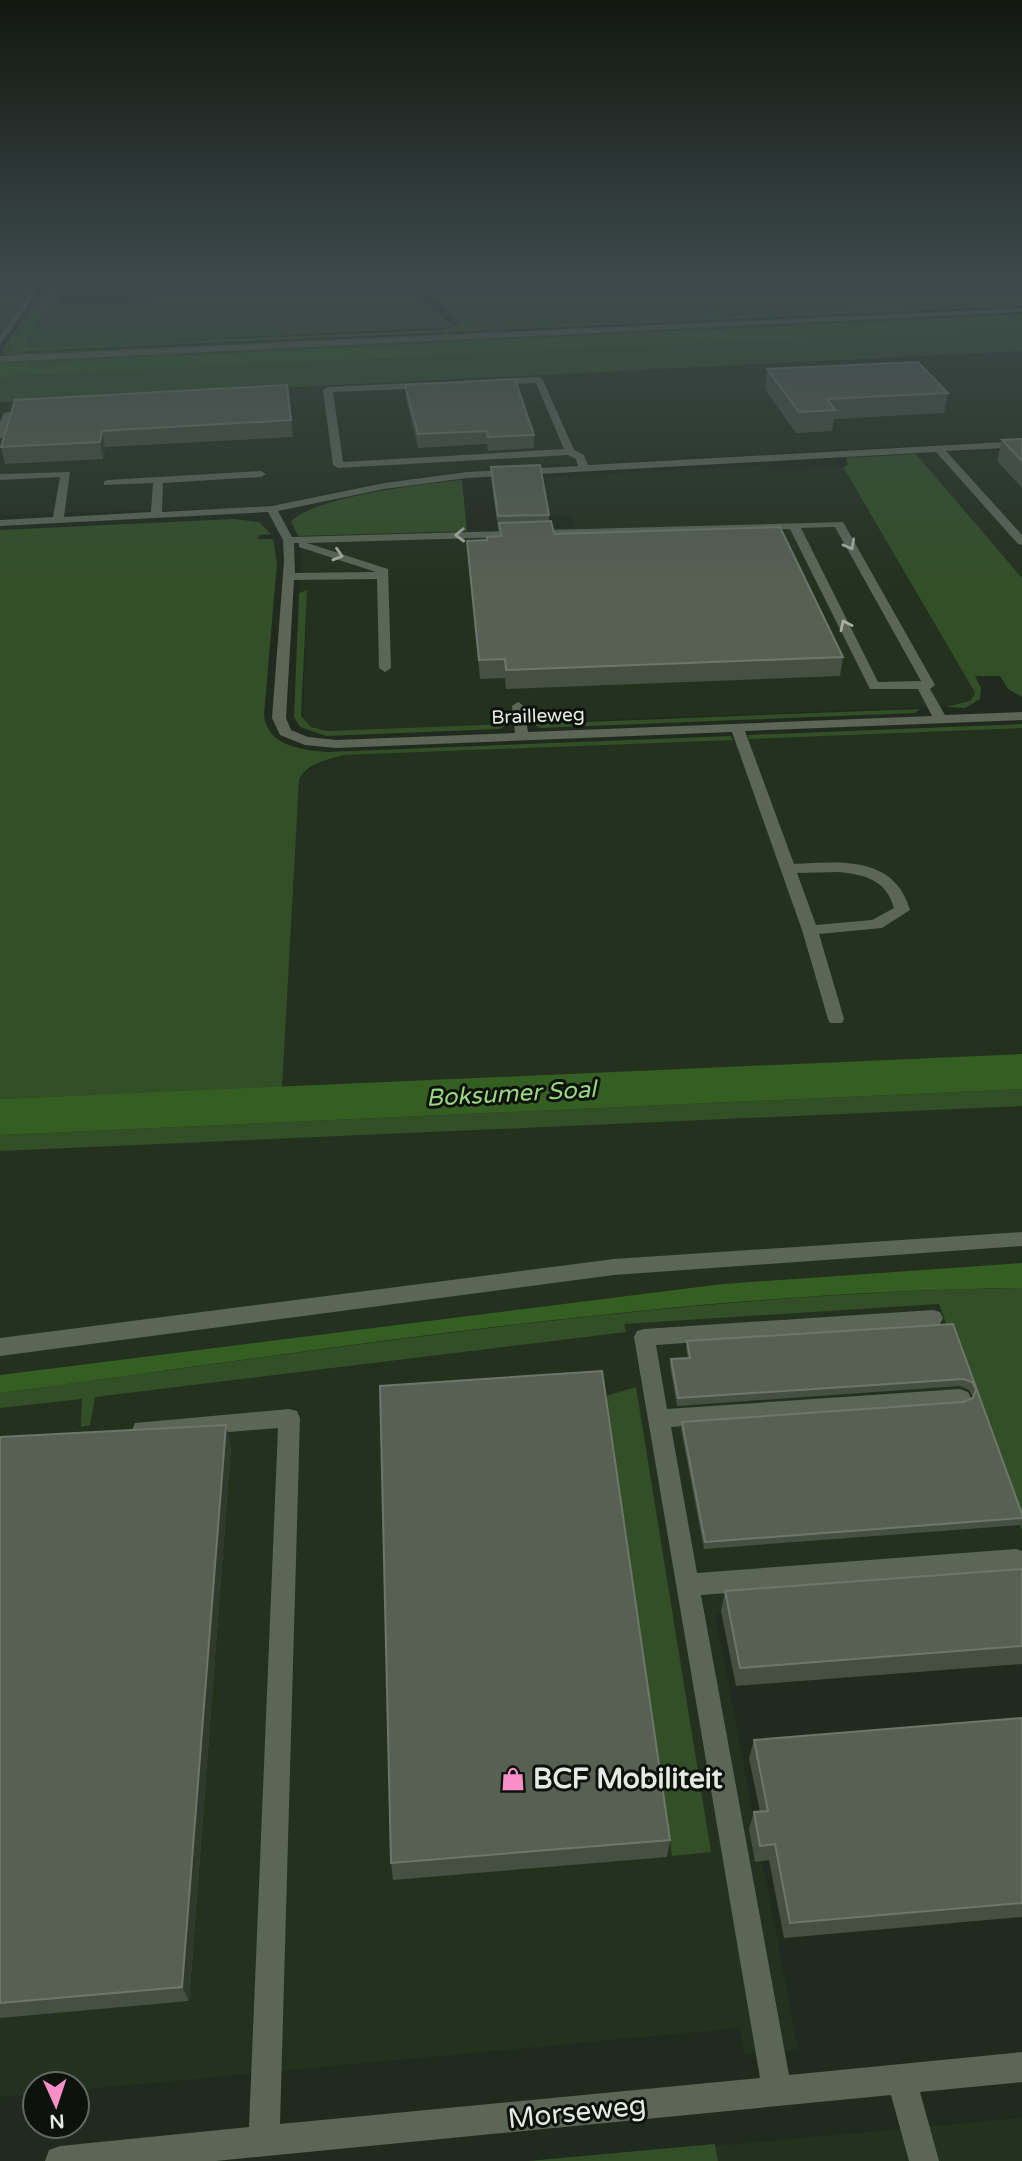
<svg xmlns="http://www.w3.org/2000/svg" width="1022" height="2161" viewBox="0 0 1022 2161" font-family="'Varela Round',sans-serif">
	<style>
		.built { fill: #24311f }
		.green { fill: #334f28 }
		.water { fill: #355e23 }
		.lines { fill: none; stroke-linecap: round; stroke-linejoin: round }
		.minor { fill: #5b6657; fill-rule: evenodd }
		.wall { fill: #465042 }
		.shaded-wall { fill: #303a2c }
		.building { fill: #576053; stroke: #6d766a; stroke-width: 2 }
		.oneway { stroke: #a7afa4 }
		.labels { text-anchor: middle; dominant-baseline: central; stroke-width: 6; stroke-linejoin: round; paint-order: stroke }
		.far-street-label { font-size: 19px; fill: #e5ebe3; stroke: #0d120c }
		.water-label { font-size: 24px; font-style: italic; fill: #99d681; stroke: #0d120c }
		.near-poi-label { font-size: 28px; font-weight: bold; fill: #e5ebe3; stroke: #0d120c; text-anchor: start }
		.near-street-label { font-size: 28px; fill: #e5ebe3; stroke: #0d120c }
	</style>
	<rect width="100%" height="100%" fill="#212a1e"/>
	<g class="built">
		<path d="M 1022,351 L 1022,439 L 464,471 L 379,482 L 285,503 L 237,508 L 0,515 L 0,402 Z"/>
		<path d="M 1022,448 L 1022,578 L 916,454 Z"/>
		<path d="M 768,465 L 770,469 L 843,467 L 973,689 L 975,694 L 970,701 L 954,706 L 327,731 L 315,729 L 303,720 L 307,590 L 299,593 L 302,556 L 298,536 L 575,527 L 572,517 L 547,514 L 539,478 Z"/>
		<path d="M 1022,728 L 1022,1054 L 282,1088 L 299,780 L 301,775 L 316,765 L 344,755 Z"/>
		<path d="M 1022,1089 L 1022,1263 L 722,1284 L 0,1375 L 0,1135 Z"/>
		<path d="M 1022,1288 L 1022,1589 L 715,1614 L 798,2049 L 745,2055 L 740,2028 L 77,2090 L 77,2084 L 35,2084 L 35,2094 L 0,2097 L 0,1393 L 621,1311 Z"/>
		<path d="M 1022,2118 L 1022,2161 L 718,2161 L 716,2146 Z"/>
	</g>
	<g class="green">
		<path d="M 0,285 L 34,285 L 0,334 Z"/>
		<path d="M 79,285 L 66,287 L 58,304 L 150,302 L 157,285 L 407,285 L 453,327 L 42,347 L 26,345 L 61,286 Z"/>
		<path d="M 416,285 L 1011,285 L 1022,288 L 1022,302 L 481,328 L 469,327 Z"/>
		<path d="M 47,286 L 52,286 L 14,342 L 23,353 L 1022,308 L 11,356 L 3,354 L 4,347 Z"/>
		<path d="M 1022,313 L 59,361 L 57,365 L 32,368 L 27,362 L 0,363 L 0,360 Z"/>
		<path d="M 1022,328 L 1022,351 L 0,402 L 0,380 L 10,376 Z"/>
		<path d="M 916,454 L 1022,578 L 1022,697 L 1008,689 L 1000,676 L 975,676 L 981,688 L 980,699 L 965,708 L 946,707 L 970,701 L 975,694 L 973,689 L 843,467 L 848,465 L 846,458 Z"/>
		<path d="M 462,480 L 467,531 L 298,536 L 291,522 C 310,497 429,483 462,480 Z"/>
		<path d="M 234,519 L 259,522 L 271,534 L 259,535 L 258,539 L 273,539 L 277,563 L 264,715 C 267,746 302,750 327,752 L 731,736 L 733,740 L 344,755 C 329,759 305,764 299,780 L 282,1088 L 0,1099 L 0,530 Z"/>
		<path d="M 307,590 L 301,716 L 311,727 L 327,731 L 508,724 L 500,729 L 326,736 L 300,727 L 294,717 L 299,593 Z"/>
		<path d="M 920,709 L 915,713 L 540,728 L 533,724 Z"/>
		<path d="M 1022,724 L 1022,728 L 749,739 L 748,735 Z"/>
		<path d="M 1022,1089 L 1022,1106 L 0,1151 L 0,1135 Z"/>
		<path d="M 1022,1288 L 1022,1531 L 939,1304 L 624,1324 L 626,1332 L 95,1397 L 90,1425 L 81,1427 L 82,1399 L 0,1408 L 0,1393 C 340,1348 679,1293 1022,1288 Z"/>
		<path d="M 636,1387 L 711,1852 L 672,1856 L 606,1396 Z"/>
		<path d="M 715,2144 L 718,2161 L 528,2161 Z"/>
	</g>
	<g class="water">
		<path d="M 52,286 L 61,286 L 27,341 L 29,347 L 443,330 L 463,323 L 481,328 L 1022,302 L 1022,306 L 12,352 L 14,342 Z"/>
		<path d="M 1022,314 L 1022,328 L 10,376 L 0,380 L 0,363 L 28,362 L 32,368 L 57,365 L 59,361 Z"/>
		<path d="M 1022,1054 L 1022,1089 L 0,1135 L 0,1099 Z"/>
		<path d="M 1022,1263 L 1022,1288 C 679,1292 340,1348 0,1393 L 0,1375 L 722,1284 Z"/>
	</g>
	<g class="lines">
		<g class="minor">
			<path d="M 34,285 L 42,285 L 0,345 L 0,336 Z"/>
			<path d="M 1022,308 L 1022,312 L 0,362 L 0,356 Z"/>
			<path d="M 539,377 L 543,380 L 574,450 L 584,455 L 588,465 L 1022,441 L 1022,447 L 946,451 L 1022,535 L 1022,545 L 1018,544 L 936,452 L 467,478 L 384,489 L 278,511 L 292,537 L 843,522 L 935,685 L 930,689 L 945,715 L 1022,712 L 1022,720 L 745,731 L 794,864 C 840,862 894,855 910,910 L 882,928 L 819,934 L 844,1019 L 842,1023 L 830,1023 L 828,1019 L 802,930 L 732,732 L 336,748 L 305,745 L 280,735 L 272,718 L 284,561 L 283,540 L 268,512 L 0,526 L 0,520 L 53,517 L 60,477 L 0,480 L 0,474 L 70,472 L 64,517 L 151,512 L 153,483 L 104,485 L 104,481 L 108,480 L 261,471 L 266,474 L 261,477 L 163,483 L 162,512 L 272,506 L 384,483 L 467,472 L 578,466 L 576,459 L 568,455 L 338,468 L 333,465 L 323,390 L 328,387 L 430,382 L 435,385 L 430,388 L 333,392 L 343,462 L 564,449 L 536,383 L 493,385 L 489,382 L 493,379 ZM 835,527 L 921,681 L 878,682 L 801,528 ZM 790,529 L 870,689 L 918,689 L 932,716 L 528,732 L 524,706 L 518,702 L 512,706 L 515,733 L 336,740 L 308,737 L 291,730 L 286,718 L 294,580 L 377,579 L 379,668 L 385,672 L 391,668 L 388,569 L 307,543 ZM 294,543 L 299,543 L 299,547 L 376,572 L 295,573 ZM 839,872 C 866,875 886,880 894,908 L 872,920 L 816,925 L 797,873 Z"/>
			<path d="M 35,407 L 38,408 L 38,412 L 11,417 L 5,436 L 0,439 L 0,422 L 4,413 Z"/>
			<path d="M 1022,1232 L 1022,1246 L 614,1275 L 0,1356 L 0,1338 L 614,1259 Z"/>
			<path d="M 933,1310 L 940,1312 L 943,1318 L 940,1324 L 933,1326 L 656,1345 L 667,1409 L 960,1389 L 968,1392 L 971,1398 L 968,1404 L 960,1407 L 671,1427 L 697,1573 L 1016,1549 L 1022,1551 L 1022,1569 L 1016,1571 L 701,1595 L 789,2075 L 1022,2052 L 1022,2082 L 920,2092 L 939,2161 L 909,2161 L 891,2095 L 216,2161 L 45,2161 L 49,2150 L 60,2146 L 249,2127 L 278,1428 L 143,1439 L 135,1437 L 132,1430 L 135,1423 L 289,1409 L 297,1411 L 300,1418 L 280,2124 L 760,2078 L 634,1337 L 637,1331 L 644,1329 Z"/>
		</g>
	</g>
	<g class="wall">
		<path d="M 767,369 L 948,393 L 944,413 L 834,419 L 832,431 L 796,433 L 765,389 Z"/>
		<path d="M 287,385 L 293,437 L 105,447 L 103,459 L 5,464 L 1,447 Z"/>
		<path d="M 405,385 L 534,435 L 534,448 L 488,451 L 487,444 L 418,448 L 406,398 Z"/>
		<path d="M 1022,439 L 1022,488 L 997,461 L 1002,440 Z"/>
		<path d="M 491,467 L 549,515 L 549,521 L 554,534 L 843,657 L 840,676 L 506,689 L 505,678 L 480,679 L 468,558 L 467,541 L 487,540 L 499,536 L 499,529 L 498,529 L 491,479 Z"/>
		<path d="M 953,1324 L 1022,1514 L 1022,1521 L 1020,1525 L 704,1549 L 681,1429 L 682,1422 L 963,1402 L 973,1397 L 969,1390 L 960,1386 L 677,1406 L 670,1366 L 671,1359 L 688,1358 L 686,1349 L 687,1341 Z"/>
		<path d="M 0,1437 L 231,1446 L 189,2001 L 0,2018 Z"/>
		<path d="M 1022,1569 L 1022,1664 L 736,1686 L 721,1611 L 725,1591 Z"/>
		<path d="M 1022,1718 L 1022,1917 L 784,1938 L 769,1860 L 755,1862 L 749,1829 L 754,1812 L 760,1812 L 749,1758 L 754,1740 Z"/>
		<path d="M 670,1840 L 667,1857 L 393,1880 L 391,1863 Z"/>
	</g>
	<g class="shaded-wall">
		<path d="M 102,431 L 105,447 L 103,459 L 100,442 Z"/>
		<path d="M 226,1425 L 231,1446 L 189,2001 L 182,1987 Z"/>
	</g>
	<g class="building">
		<path d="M 918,362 L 948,393 L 827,399 L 835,410 L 799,412 L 767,369 Z"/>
		<path d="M 515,379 L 534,435 L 488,437 L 487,431 L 418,434 L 405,385 Z"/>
		<path d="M 287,385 L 291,420 L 102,431 L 100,442 L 1,447 L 15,400 Z"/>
		<path d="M 1022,439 L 1022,461 L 1002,440 Z"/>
		<path d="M 540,465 L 549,515 L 498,516 L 491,467 Z"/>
		<path d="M 551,521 L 554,534 L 780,527 L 843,657 L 506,670 L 505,659 L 479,660 L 467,541 L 487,540 L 487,537 L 501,536 L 499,523 Z"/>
		<path d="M 953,1324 L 1022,1514 L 1022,1518 L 705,1542 L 682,1422 L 963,1402 L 973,1398 L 976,1389 L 972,1382 L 963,1379 L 678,1398 L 671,1359 L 690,1358 L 687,1341 Z"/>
		<path d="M 602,1371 L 670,1840 L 391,1863 L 380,1386 Z"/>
		<path d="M 226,1425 L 182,1987 L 0,2003 L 0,1437 Z"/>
		<path d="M 1022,1569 L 1022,1646 L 740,1668 L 725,1591 Z"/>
		<path d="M 1022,1718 L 1022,1903 L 790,1923 L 775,1844 L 760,1846 L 754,1812 L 768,1811 L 754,1740 Z"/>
	</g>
	<defs><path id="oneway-chevron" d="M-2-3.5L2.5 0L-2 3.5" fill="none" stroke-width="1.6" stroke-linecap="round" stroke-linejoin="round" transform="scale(1.75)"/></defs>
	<g class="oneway">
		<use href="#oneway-chevron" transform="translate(460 535) rotate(178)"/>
		<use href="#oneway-chevron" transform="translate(850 545) rotate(61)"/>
		<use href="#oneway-chevron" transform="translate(338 555) rotate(17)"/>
		<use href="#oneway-chevron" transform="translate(845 625) rotate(-115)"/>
	</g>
	<linearGradient id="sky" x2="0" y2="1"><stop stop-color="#121710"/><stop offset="0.48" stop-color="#3d4a4c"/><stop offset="1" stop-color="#3d4a4c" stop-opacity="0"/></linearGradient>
	<rect width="1022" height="588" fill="url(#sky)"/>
	<defs>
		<g id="shop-bare" transform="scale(1.89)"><path d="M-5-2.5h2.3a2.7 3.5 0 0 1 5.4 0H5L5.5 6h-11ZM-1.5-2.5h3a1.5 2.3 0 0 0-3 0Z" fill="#f98fc9" stroke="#0d120c" stroke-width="2.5" paint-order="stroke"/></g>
	</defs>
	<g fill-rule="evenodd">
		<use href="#shop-bare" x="513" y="1779"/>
	</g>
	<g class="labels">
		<g class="far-street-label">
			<text transform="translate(538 716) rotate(-2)">Brailleweg</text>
		</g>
		<g class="water-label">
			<text transform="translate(511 1094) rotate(-3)">Boksumer Soal</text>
		</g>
		<g class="near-poi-label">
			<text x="533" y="1779">BCF Mobiliteit</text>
		</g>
		<g class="near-street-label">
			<text transform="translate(577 2112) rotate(-6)">Morseweg</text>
		</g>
	</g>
	<g transform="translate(56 2105) rotate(177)"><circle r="33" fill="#0d120c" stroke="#636962" stroke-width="2"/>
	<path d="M0-5L12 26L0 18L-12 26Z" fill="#f98fc9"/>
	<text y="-10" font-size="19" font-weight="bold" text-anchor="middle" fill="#e5ebe3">N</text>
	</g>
</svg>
